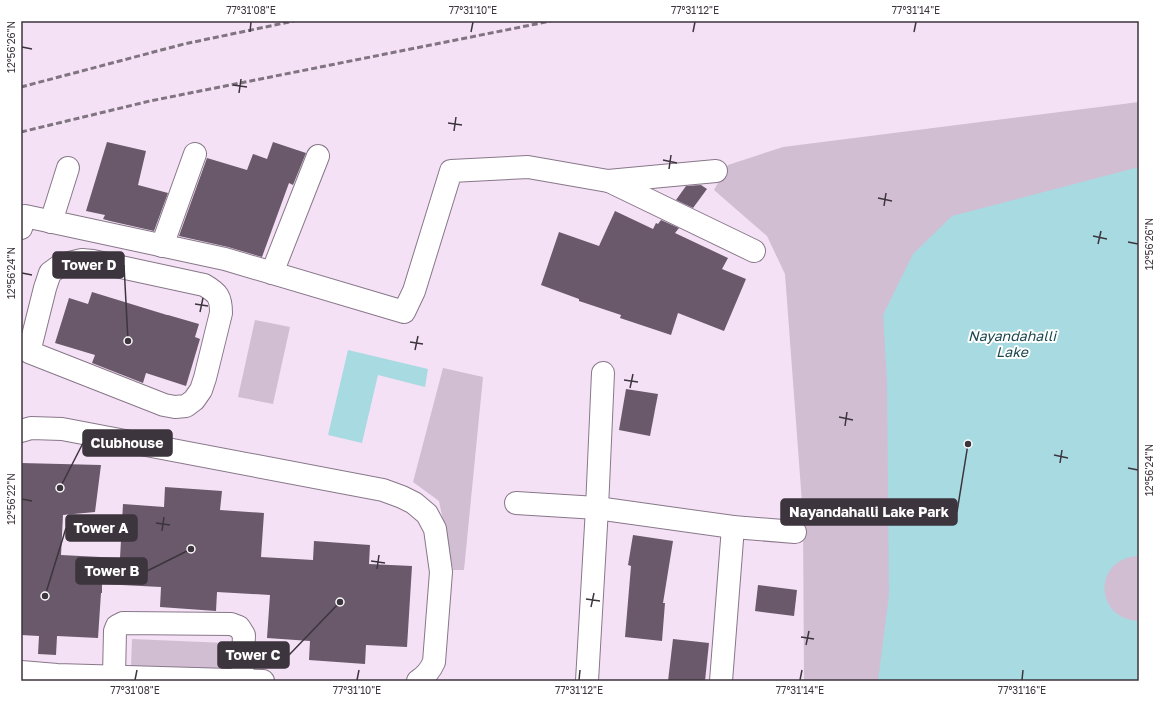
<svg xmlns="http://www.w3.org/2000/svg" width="1160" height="702" viewBox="0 0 1160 702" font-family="'Golos Text',sans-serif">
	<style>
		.green { fill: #d1bed3 }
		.water { fill: #a8dae1 }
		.building { fill: #69596a }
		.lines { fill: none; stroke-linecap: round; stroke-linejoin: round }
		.minor-casing { stroke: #887789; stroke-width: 24 }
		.minor { stroke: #fff; stroke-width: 22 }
		.rail { stroke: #807481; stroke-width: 3; stroke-dasharray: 6 3; stroke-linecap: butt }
		.ticks { fill: none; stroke: #3d353d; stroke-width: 1.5 }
		.labels { text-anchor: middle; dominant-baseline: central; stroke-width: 4; stroke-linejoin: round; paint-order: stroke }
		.water-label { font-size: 14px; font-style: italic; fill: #1a474d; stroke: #fff }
		.leader { fill: none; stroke: #3d353d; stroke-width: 1.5 }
		.callout-dot { fill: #3d353d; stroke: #fff; stroke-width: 1.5 }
		.callout { fill: #3d353d; stroke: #3d353d; stroke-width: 1.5 }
		.callout-label { font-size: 14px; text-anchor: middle; font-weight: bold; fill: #fff }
		.neatline { fill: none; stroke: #3d353d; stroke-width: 1.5 }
		.ticks-label { font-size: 10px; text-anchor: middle; fill: #3d353d }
	</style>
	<rect width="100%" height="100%" fill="#f4e1f6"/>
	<g class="green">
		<path d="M 1139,102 L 1139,681 L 804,681 L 803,516 L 785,274 L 767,236 L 714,190 L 728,165 L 783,147 Z"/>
		<path d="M 255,320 L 290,327 L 273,404 L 238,397 Z"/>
		<path d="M 443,368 L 483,377 L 464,570 L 453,570 L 439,501 L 413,482 Z"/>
		<path d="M 132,639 L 226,643 L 225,670 L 131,666 Z"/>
	</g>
	<g class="water">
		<path d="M 1139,167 L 1139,556 C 1092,558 1094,620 1139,621 L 1139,681 L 878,681 L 889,595 L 887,381 L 883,315 L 913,254 L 952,216 Z"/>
		<path d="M 348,350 L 428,369 L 425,387 L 378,375 L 362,443 L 328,435 Z"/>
	</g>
	<g class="building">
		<path d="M 107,142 L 146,151 L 138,185 L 168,193 L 154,231 L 110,221 L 103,219 L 105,215 L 86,211 Z"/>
		<path d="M 273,142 L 306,153 L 293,185 L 289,183 L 262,257 L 228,247 L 179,236 L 207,158 L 247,170 L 253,154 L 267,159 Z"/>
		<path d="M 701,185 L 707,189 L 693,208 L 676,200 L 686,186 Z"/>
		<path d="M 615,211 L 653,229 L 656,223 L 658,224 L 661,220 L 679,228 L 675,233 L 728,258 L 722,269 L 746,279 L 724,331 L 678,313 L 671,335 L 620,318 L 621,315 L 579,301 L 579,299 L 541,285 L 559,232 L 599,246 Z"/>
		<path d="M 92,292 L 167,315 L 168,315 L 199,324 L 195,337 L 200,339 L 186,386 L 146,373 L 143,383 L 92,363 L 95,355 L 55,343 L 69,298 L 88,304 Z"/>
		<path d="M 626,389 L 658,394 L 650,436 L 619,430 Z"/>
		<path d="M 21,463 L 101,465 L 95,512 L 63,515 L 61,555 L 120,558 L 123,504 L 164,507 L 165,487 L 222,491 L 220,510 L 264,513 L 261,557 L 313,560 L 314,541 L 370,545 L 369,564 L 412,566 L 407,647 L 366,645 L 365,664 L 309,660 L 310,641 L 267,638 L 270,595 L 217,592 L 216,611 L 160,607 L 161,587 L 102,584 L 102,593 L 101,593 L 98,638 L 57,636 L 56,655 L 38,654 L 39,636 L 21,635 Z"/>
		<path d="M 633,535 L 673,541 L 663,603 L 665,603 L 662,641 L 625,637 L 631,566 L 628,565 Z"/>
		<path d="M 758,585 L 797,590 L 794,616 L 755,611 Z"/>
		<path d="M 673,639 L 709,643 L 705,681 L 668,681 Z"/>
	</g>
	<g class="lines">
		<g class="minor-casing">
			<g id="minor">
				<path d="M 609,181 L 754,251"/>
				<path d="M 51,222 L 68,168"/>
				<path d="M 21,228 L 25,216 L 225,259 L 404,312 L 414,291 L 451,171 L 528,167 L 608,181 L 716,171"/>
				<path d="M 162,246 L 195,154"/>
				<path d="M 82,260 L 93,261 L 204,285 C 218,293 221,297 221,313 L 205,378 L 201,390 L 194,400 L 186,406 L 175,407 L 164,405 L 29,352 L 45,288 L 50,273 L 61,265 Z"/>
				<path d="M 272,273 L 318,156"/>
				<path d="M 21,431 L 31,428 L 62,429 L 383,490 L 402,497 L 414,503 L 427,514 L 435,529 L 441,572 L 434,662 C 430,671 426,676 418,681"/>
				<path d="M 516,503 L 597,508 L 733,527 L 795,532"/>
				<path d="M 21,672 L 57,675 L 263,681"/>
				<path d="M 114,676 L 115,631 L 117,626 L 123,623 L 231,624 L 239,627 L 244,635 L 242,680"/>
				<path d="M 587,681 L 597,508 L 603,373"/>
				<path d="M 721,681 L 733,527"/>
			</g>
		</g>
		<use href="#minor" class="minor"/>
		<g class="rail">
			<path d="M 21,87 L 184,44 L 294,21"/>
			<path d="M 21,132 L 150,101 L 551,21"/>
		</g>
	</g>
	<path class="ticks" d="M 250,32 L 251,22M 471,32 L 473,22M 693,32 L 695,22M 914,32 L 916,22M 22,47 L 32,49M 233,85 L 247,87M 239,93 L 241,79M 448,123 L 462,125M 454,131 L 456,117M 663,160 L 677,163M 669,169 L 671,155M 878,198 L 892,201M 884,206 L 886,193M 1093,236 L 1107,239M 1128,242 L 1138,244M 1098,244 L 1101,231M 22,273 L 32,275M 195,304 L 208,306M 200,312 L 203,298M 410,342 L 423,344M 415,350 L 418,336M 624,380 L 638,382M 630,388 L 633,374M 839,417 L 853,420M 845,426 L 847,412M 1054,455 L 1068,458M 1060,463 L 1062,450M 1128,468 L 1138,470M 22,499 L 32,501M 156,523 L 170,525M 162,531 L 164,517M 371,561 L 385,563M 377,569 L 379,555M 586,599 L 600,601M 591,607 L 594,593M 801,637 L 814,639M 806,645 L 809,631M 135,680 L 137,670M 357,680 L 359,670M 579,680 L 580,670M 800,680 L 802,670M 1022,680 L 1023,670"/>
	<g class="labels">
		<g class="water-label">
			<text x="1012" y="335">Nayandahalli<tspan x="1012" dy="16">Lake</tspan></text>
		</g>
	</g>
	<path class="leader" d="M128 341L124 265M60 488L83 443M968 444L957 512M45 596L66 528M191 549L147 571M340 602L289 655"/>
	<g class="callout-dot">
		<circle cx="128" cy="341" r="4"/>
		<circle cx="60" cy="488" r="4"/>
		<circle cx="968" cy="444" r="4"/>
		<circle cx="45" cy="596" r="4"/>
		<circle cx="191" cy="549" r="4"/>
		<circle cx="340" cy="602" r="4"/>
	</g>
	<g class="callout">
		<rect x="53" y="252" width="71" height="26" rx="4"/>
		<rect x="83" y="430" width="89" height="26" rx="4"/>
		<rect x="781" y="499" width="176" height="26" rx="4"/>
		<rect x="66" y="515" width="71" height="26" rx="4"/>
		<rect x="76" y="558" width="71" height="26" rx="4"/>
		<rect x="218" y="642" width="71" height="26" rx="4"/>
	</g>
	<g class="callout-label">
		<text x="89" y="270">Tower D</text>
		<text x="127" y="448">Clubhouse</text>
		<text x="869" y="517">Nayandahalli Lake Park</text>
		<text x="101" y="533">Tower A</text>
		<text x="112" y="576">Tower B</text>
		<text x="253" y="660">Tower C</text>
	</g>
	<rect width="1160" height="702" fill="none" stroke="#ffffff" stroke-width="44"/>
	<rect x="22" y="22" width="1116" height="658" class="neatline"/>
	<g class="ticks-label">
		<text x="251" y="14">77°31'08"E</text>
		<text x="473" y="14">77°31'10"E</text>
		<text x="695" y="14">77°31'12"E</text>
		<text x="916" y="14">77°31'14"E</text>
		<text transform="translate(11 47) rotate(-90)" y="4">12°56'26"N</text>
		<text transform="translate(1149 244) rotate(-90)" y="4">12°56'26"N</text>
		<text transform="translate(11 273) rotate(-90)" y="4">12°56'24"N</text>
		<text transform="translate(1149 470) rotate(-90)" y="4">12°56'24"N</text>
		<text transform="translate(11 499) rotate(-90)" y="4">12°56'22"N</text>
		<text x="135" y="694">77°31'08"E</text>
		<text x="357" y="694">77°31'10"E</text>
		<text x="579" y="694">77°31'12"E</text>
		<text x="800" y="694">77°31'14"E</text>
		<text x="1022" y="694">77°31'16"E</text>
	</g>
</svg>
